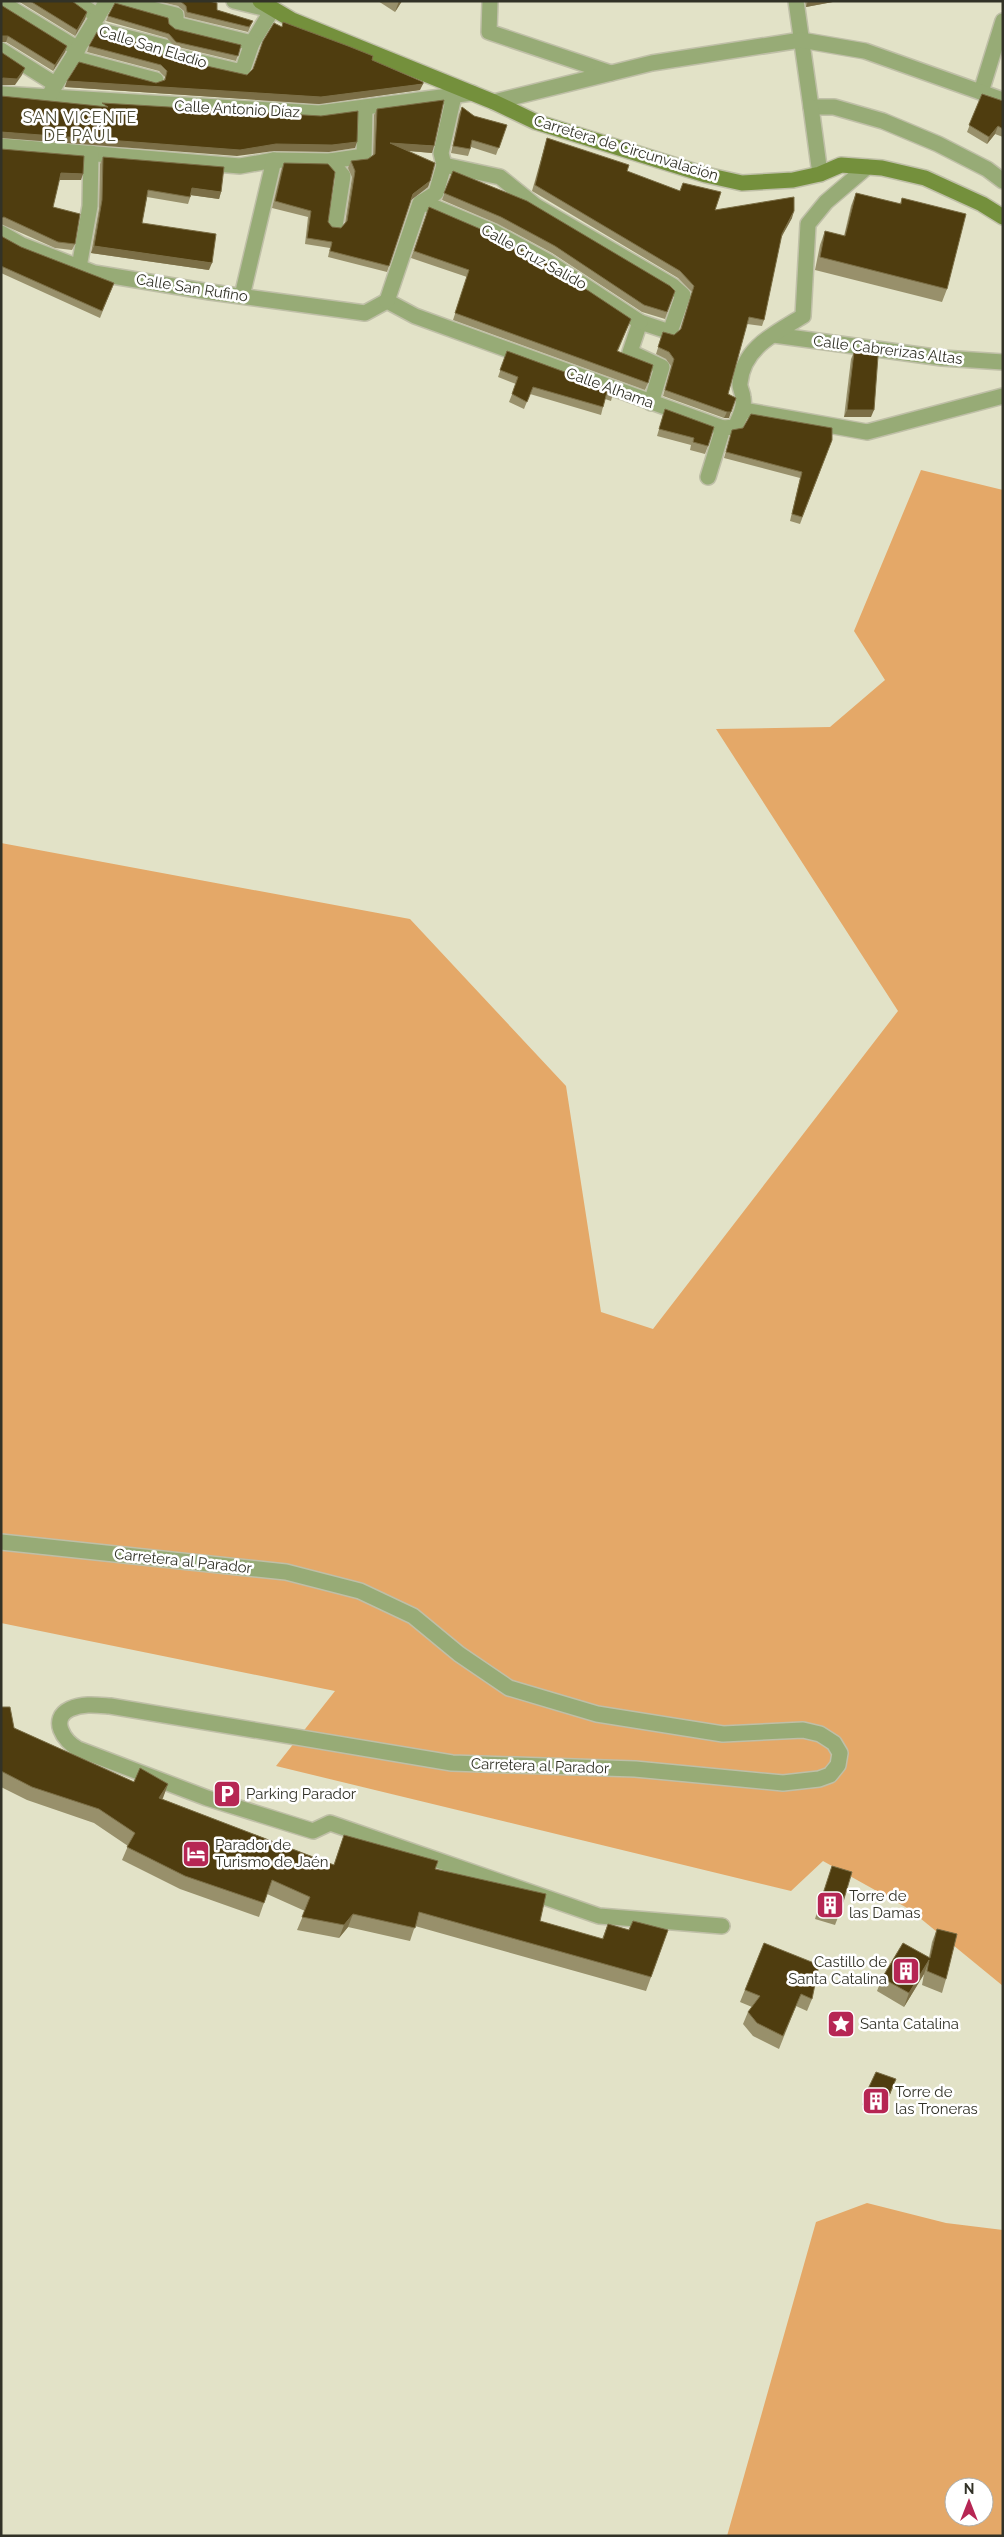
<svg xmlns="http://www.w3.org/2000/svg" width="1004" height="2537" viewBox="0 0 1004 2537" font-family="Raleway,sans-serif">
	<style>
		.green { fill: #e4a868; fill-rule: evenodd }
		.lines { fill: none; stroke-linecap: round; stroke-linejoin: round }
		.street-casing { stroke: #bfbfa7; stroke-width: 18 }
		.secondary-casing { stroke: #bfbfa7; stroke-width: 18 }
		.street { stroke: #97ab76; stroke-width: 15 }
		.secondary { stroke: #74903c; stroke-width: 15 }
		.wall { fill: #98906b }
		.shaded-wall { fill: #7b6e46 }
		.building { fill: #4f3d0f; stroke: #7b6e46 }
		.labels { text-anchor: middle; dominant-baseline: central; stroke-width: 5; stroke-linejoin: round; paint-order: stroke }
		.street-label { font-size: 15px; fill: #323227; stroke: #fff }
		.poi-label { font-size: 15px; fill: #323227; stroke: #fff; text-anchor: start }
		.neighbourhood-label { font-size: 16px; letter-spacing: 1px; fill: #4f4e38; stroke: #fff }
	</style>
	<rect width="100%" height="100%" fill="#e2e2c7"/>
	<g class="green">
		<path d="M 921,470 L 1003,490 L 1003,1986 L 909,1909 L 823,1861 L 791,1891 L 276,1766 L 335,1691 L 1,1623 L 1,843 L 410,919 L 566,1086 L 601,1312 L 653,1329 L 898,1011 L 716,729 L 830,727 L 885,680 L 854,631 Z"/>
		<path d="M 867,2203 L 946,2223 L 1003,2230 L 1003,2536 L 727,2536 L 816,2222 ZM 954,2487 L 984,2487 L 984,2517 L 954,2517 Z"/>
	</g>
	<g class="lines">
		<g class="street-casing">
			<g id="street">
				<path d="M 75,1 L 98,16"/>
				<path d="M 120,1 L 176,15 L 176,24 L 252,43 L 272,10 L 234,1"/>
				<path d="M 490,1 L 489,32 L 611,73"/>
				<path d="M 796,1 L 811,107 L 834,107 L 883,121 L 938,144 L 987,169 L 1003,181"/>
				<path d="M 1,2 L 78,49"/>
				<path d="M 91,28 L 165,47 L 166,54 L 242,72 L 252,43"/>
				<path d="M 1,50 L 55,84"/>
				<path d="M 73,58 L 156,80"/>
				<path d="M 981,92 L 1003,21"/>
				<path d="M 1,94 L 319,113 L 472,93"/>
				<path d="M 48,97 L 107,1"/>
				<path d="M 494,102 L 652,63 L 801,40 L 865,51 L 1003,100"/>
				<path d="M 811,107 L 820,174"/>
				<path d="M 1,146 L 240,166 L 274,160 L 330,161 L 364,156 L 365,108"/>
				<path d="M 330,161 L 343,176 L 335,226"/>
				<path d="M 444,165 L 500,177 L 536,206 L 673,286 L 683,295 L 670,332 L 640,322 L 630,352 L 662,367 L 651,403"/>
				<path d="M 422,202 L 494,232 L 547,261 L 640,322"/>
				<path d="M 1,233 L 22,245 L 94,273 L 210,292 L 365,313 L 387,301"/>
				<path d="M 79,267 L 90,206 L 91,153"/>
				<path d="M 242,296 L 274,160"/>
				<path d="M 387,301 L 415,316 L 723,428"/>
				<path d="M 387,301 L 420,203 L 436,193 L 444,165 L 441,153 L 454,96"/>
				<path d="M 774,335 L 942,358 L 1003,362"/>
				<path d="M 743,410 L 867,432 L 1003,396"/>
				<path d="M 708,477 L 723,428 L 735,427 C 739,418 745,408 743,398 C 743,392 739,388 740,383 C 743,347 776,333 803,316 L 808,224 L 826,202 L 867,167"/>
				<path d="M 1,1542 L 286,1572 L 360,1591 L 413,1616 L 459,1654 L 509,1688 L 597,1714 L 723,1734 L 803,1730 L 820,1734 L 834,1743 L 840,1753 L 838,1765 L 830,1775 L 819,1779 L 783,1783 L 635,1769 L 452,1763 L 110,1706 C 97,1705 83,1703 70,1709 C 49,1719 64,1741 78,1749 L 207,1798 L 313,1831 L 330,1823 L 599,1916 L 722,1926"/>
			</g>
		</g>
		<g class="secondary-casing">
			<path id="secondary" d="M 260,1 L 292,20 L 494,102 L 536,122 L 706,175 L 742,183 L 793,180 L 820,174 L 841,165 L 882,168 L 925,178 L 982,204 L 1003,217"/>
		</g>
		<use href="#street" class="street"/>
		<use href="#secondary" class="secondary"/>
	</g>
	<g class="wall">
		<path d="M 18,1 L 72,1 L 87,12 L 85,19 L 75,36 Z"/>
		<path d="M 157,1 L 209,1 L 217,10 L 253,21 L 248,32 L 185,17 L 184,11 L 178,6 Z"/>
		<path d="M 378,1 L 402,1 L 395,12 Z"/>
		<path d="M 805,1 L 838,1 L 806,7 Z"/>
		<path d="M 1,5 L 67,46 L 65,52 L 53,71 L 6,42 Z"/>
		<path d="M 108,16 L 169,24 L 175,29 L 241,45 L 236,61 L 174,46 L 167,38 L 106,21 Z"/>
		<path d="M 282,27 L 372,60 L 420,90 L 319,104 L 65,87 L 67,81 L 156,83 L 164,80 L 165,77 L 159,71 L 87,52 L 89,46 L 161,54 L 166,57 L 247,75 L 253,69 Z"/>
		<path d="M 982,94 L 1003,101 L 1003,137 L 995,134 L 987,144 L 967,132 Z"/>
		<path d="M 462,107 L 474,116 L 507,125 L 496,155 L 471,147 L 468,156 L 451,153 L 459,114 Z"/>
		<path d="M 377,109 L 432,153 L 408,151 L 430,181 L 428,187 L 411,200 L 387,272 L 328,257 L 330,248 L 305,244 L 308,217 L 272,208 L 281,170 L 284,163 L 332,227 L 341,228 L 345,223 L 352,177 L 348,168 L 351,161 L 368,159 L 373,155 L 374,115 Z"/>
		<path d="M 547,138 L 627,171 L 715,210 L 792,218 L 781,238 L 764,320 L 762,326 L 747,324 L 728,394 L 729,418 L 724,418 L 663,396 L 671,366 L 666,359 L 656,354 L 663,332 L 674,335 L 680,330 L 692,292 L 678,278 L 532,191 Z"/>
		<path d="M 1,149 L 81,180 L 59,180 L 53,207 L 75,244 L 72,250 L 55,248 L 1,224 Z"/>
		<path d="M 103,157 L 221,192 L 219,199 L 191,195 L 188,204 L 147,197 L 142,223 L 209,270 L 91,253 L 99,208 L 100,164 Z"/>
		<path d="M 453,171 L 675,291 L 665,319 L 642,312 L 552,253 L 498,224 L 442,200 Z"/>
		<path d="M 856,193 L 900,204 L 902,198 L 947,289 L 942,302 L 815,270 L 820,245 L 825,231 L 844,236 L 851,206 Z"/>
		<path d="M 429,207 L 631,319 L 618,351 L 648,383 L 645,390 L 453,320 L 467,277 L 411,258 Z"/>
		<path d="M 1,236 L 21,247 L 114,283 L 100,318 L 1,273 Z"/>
		<path d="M 507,351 L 614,390 L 611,401 L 605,399 L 601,415 L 530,394 L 524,409 L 509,402 L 516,384 L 498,377 Z"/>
		<path d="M 854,352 L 871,417 L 844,417 L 851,359 Z"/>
		<path d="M 665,409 L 708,446 L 705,454 L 690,450 L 691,445 L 657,436 Z"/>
		<path d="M 730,437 L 832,440 L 800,524 L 790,521 L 800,478 L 724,458 Z"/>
		<path d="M 1,1707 L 14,1728 L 134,1782 L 168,1784 L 162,1799 L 334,1865 L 344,1835 L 435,1869 L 540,1921 L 602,1939 L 608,1924 L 629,1930 L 668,1930 L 646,1991 L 415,1926 L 410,1941 L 348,1927 L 339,1938 L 297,1930 L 305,1911 L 267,1894 L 259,1917 L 180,1889 L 122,1860 L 128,1846 L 94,1823 L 27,1800 L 1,1787 Z"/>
		<path d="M 832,1866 L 840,1912 L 835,1925 L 815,1919 Z"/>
		<path d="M 937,1929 L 946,1979 L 942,1993 L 922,1985 L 924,1974 L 904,2007 L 877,1991 L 882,1978 L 929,1957 L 932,1942 Z"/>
		<path d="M 764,1943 L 812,1999 L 807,2011 L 796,2006 L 779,2049 L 753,2036 L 743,2024 L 748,2012 L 752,2007 L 740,2002 Z"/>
		<path d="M 867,2091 L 891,2092 L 882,2113 L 862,2105 Z"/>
	</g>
	<g class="shaded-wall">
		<path d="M 399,1 L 402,1 L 395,12 Z"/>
		<path d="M 808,1 L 838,1 L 806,7 Z"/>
		<path d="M 87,12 L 85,19 L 75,36 L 77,30 Z"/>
		<path d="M 1,36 L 8,36 L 6,42 L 1,42 Z"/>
		<path d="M 67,46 L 65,52 L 53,71 L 55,65 Z"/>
		<path d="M 25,68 L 22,75 L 15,85 L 1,85 L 1,79 Z"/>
		<path d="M 67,81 L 321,97 L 423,84 L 420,90 L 319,104 L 65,87 Z"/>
		<path d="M 998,126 L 995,134 L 987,144 L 989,137 Z"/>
		<path d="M 1,132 L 276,144 L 357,142 L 355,148 L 329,152 L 274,151 L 237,156 L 1,138 Z"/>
		<path d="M 390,143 L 434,146 L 432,153 L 388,149 Z"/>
		<path d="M 61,173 L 83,174 L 81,180 L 58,180 Z"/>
		<path d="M 430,181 L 428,187 L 411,200 L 413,194 Z"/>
		<path d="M 192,188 L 221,192 L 219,199 L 190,195 Z"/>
		<path d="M 794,211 L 792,218 L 779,241 L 782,234 Z"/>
		<path d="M 94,246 L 212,263 L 209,270 L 91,253 Z"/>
		<path d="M 847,410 L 874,410 L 871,417 L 844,417 Z"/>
		<path d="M 727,412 L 731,412 L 729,418 L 724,418 Z"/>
		<path d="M 168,1784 L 163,1798 L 154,1812 L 159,1798 Z"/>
		<path d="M 353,1914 L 348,1927 L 339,1938 L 344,1925 Z"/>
		<path d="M 929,1960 L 924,1974 L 904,2007 L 909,1993 Z"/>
		<path d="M 896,2079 L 891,2092 L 882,2113 L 887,2100 Z"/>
	</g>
	<g class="building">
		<path d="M 30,1 L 72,1 L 87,12 L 77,30 Z"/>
		<path d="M 180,1 L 209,1 L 217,3 L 217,10 L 253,21 L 249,27 L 187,12 L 186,6 Z"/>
		<path d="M 115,3 L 168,18 L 169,24 L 175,29 L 241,45 L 238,56 L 176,42 L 169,34 L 108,16 Z"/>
		<path d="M 1,5 L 67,46 L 55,65 L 8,36 L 1,36 Z"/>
		<path d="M 283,22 L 348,46 L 373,56 L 372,60 L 423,82 L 423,84 L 321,97 L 67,81 L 79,62 L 156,83 L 165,80 L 167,71 L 161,65 L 89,46 L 97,32 L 159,48 L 161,54 L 166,57 L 247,75 L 253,69 L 263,41 L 274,23 L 282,27 Z"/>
		<path d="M 1,52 L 25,68 L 17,79 L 3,78 L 1,79 Z"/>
		<path d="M 982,94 L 1003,101 L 1003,129 L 998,126 L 989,137 L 969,125 Z"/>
		<path d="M 1,96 L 108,107 L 102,103 L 321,116 L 358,111 L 357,142 L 332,145 L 276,144 L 240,150 L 1,132 Z"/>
		<path d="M 444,100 L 434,146 L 390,143 L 435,163 L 430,181 L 413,194 L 389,266 L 330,251 L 332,242 L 307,238 L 311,211 L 275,201 L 284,163 L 328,164 L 335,172 L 328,222 L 332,227 L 341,228 L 347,221 L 355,171 L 351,161 L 368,159 L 375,154 L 377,109 Z"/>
		<path d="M 462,107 L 474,116 L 507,125 L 499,148 L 472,140 L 470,149 L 453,146 Z"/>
		<path d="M 547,138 L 629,165 L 627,171 L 680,191 L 683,183 L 721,192 L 715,210 L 794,197 L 794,211 L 782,234 L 764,320 L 749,317 L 728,394 L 736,398 L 731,412 L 727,412 L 665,390 L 674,359 L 669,352 L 658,347 L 663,332 L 674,335 L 681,329 L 694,286 L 680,271 L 535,185 Z"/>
		<path d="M 1,149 L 84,156 L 83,174 L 61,173 L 53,207 L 80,214 L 75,244 L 58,242 L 4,217 L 1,218 Z"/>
		<path d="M 103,157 L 224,167 L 221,192 L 192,188 L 190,197 L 148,190 L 142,223 L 216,234 L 212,263 L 94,246 L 102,200 Z"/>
		<path d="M 453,171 L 527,201 L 670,286 L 675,291 L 667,312 L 644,305 L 555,246 L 501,217 L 444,193 Z"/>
		<path d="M 856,193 L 901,204 L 902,198 L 966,214 L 947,289 L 820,257 L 825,231 L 845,236 Z"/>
		<path d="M 429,207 L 492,234 L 545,262 L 631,319 L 617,351 L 653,365 L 648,383 L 455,313 L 469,270 L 414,251 Z"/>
		<path d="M 1,236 L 21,247 L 114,283 L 102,311 L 1,266 Z"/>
		<path d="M 507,351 L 614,390 L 613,394 L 607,392 L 603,407 L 533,387 L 527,402 L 512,394 L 518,377 L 500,370 Z"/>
		<path d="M 854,352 L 878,356 L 874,410 L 847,410 Z"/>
		<path d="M 665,409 L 714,427 L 708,446 L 693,442 L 694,438 L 659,429 Z"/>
		<path d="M 751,414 L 832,428 L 832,440 L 802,517 L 792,514 L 802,472 L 726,452 L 732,430 L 743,428 Z"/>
		<path d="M 1,1707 L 10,1707 L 14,1728 L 134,1782 L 140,1768 L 168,1784 L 159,1798 L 334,1865 L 344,1835 L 438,1861 L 435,1869 L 546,1894 L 540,1921 L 603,1939 L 608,1924 L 629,1930 L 633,1921 L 668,1930 L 651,1977 L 419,1912 L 415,1928 L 353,1914 L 344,1925 L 302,1917 L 310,1897 L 272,1880 L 264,1903 L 185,1876 L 127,1847 L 135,1833 L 99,1809 L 32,1787 L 1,1771 Z"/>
		<path d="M 832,1866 L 852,1872 L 840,1912 L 819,1906 Z"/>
		<path d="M 937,1929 L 957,1934 L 946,1979 L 927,1971 L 929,1960 L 909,1993 L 882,1978 L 903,1943 L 930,1958 Z"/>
		<path d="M 764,1943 L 819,1965 L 812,1999 L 801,1994 L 783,2036 L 757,2023 L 748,2012 L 760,1996 L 745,1990 Z"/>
		<path d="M 876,2072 L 896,2079 L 887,2100 L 867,2091 Z"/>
	</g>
	<defs>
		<g id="parking-square" transform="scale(1.4375)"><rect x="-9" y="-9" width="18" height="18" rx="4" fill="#b62654" stroke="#fff"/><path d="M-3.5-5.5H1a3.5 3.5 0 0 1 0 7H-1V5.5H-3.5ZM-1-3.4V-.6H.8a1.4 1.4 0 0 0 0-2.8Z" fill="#fff"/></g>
		<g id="hotel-square" transform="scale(1.4375)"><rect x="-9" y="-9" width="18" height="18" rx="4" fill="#b62654" stroke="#fff"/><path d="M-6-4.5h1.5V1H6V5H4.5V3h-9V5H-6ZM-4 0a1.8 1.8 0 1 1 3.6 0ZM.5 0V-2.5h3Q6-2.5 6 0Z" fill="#fff"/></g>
		<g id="building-square" transform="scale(1.4375)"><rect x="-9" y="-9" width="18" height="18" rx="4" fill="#b62654" stroke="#fff"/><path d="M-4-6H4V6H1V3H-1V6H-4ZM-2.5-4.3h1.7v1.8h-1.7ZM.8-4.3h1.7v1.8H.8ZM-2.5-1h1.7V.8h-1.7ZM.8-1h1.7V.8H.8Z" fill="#fff"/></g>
		<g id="sight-square" transform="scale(1.4375)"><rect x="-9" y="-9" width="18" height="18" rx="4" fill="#b62654" stroke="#fff"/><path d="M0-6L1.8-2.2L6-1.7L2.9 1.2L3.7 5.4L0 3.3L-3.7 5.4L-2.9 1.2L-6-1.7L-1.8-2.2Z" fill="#fff"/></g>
	</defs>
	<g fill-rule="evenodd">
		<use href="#parking-square" x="227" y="1794"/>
		<use href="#hotel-square" x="196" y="1854"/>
		<use href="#building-square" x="830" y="1905"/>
		<use href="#building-square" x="906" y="1971"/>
		<use href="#sight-square" x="841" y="2024"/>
		<use href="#building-square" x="876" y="2101"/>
	</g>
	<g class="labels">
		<g class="street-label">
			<text transform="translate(153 47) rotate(17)">Calle San Eladio</text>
			<text transform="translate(237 109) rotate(3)">Calle Antonio Díaz</text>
			<text transform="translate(626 148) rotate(17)">Carretera de Circunvalación</text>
			<text transform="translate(534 257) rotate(29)">Calle Cruz Salido</text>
			<text transform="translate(192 288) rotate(9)">Calle San Rufino</text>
			<text transform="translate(888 350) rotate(7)">Calle Cabrerizas Altas</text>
			<text transform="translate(610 388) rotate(20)">Calle Alhama</text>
			<text transform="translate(183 1561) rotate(6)">Carretera al Parador</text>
			<text transform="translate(540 1766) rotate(2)">Carretera al Parador</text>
		</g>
		<g class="poi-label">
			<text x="246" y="1794">Parking Parador</text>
			<text x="215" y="1845">Parador de<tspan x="215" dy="17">Turismo de Jaén</tspan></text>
			<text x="849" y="1896">Torre de<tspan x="849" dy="17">las Damas</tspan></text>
			<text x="887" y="1962" text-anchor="end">Castillo de<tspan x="887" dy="17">Santa Catalina</tspan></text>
			<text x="860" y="2024">Santa Catalina</text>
			<text x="895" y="2092">Torre de<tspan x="895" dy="17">las Troneras</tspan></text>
		</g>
		<g class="neighbourhood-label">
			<text x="80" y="117">SAN VICENTE<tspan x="80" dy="18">DE PAÚL</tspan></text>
		</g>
	</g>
	<rect width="1004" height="2537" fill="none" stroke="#323227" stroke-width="5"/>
	<g transform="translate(969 2502)"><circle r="24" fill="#ffffff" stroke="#adada9"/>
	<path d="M0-4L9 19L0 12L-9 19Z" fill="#b62654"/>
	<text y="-8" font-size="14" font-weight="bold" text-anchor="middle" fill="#323227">N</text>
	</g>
</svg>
